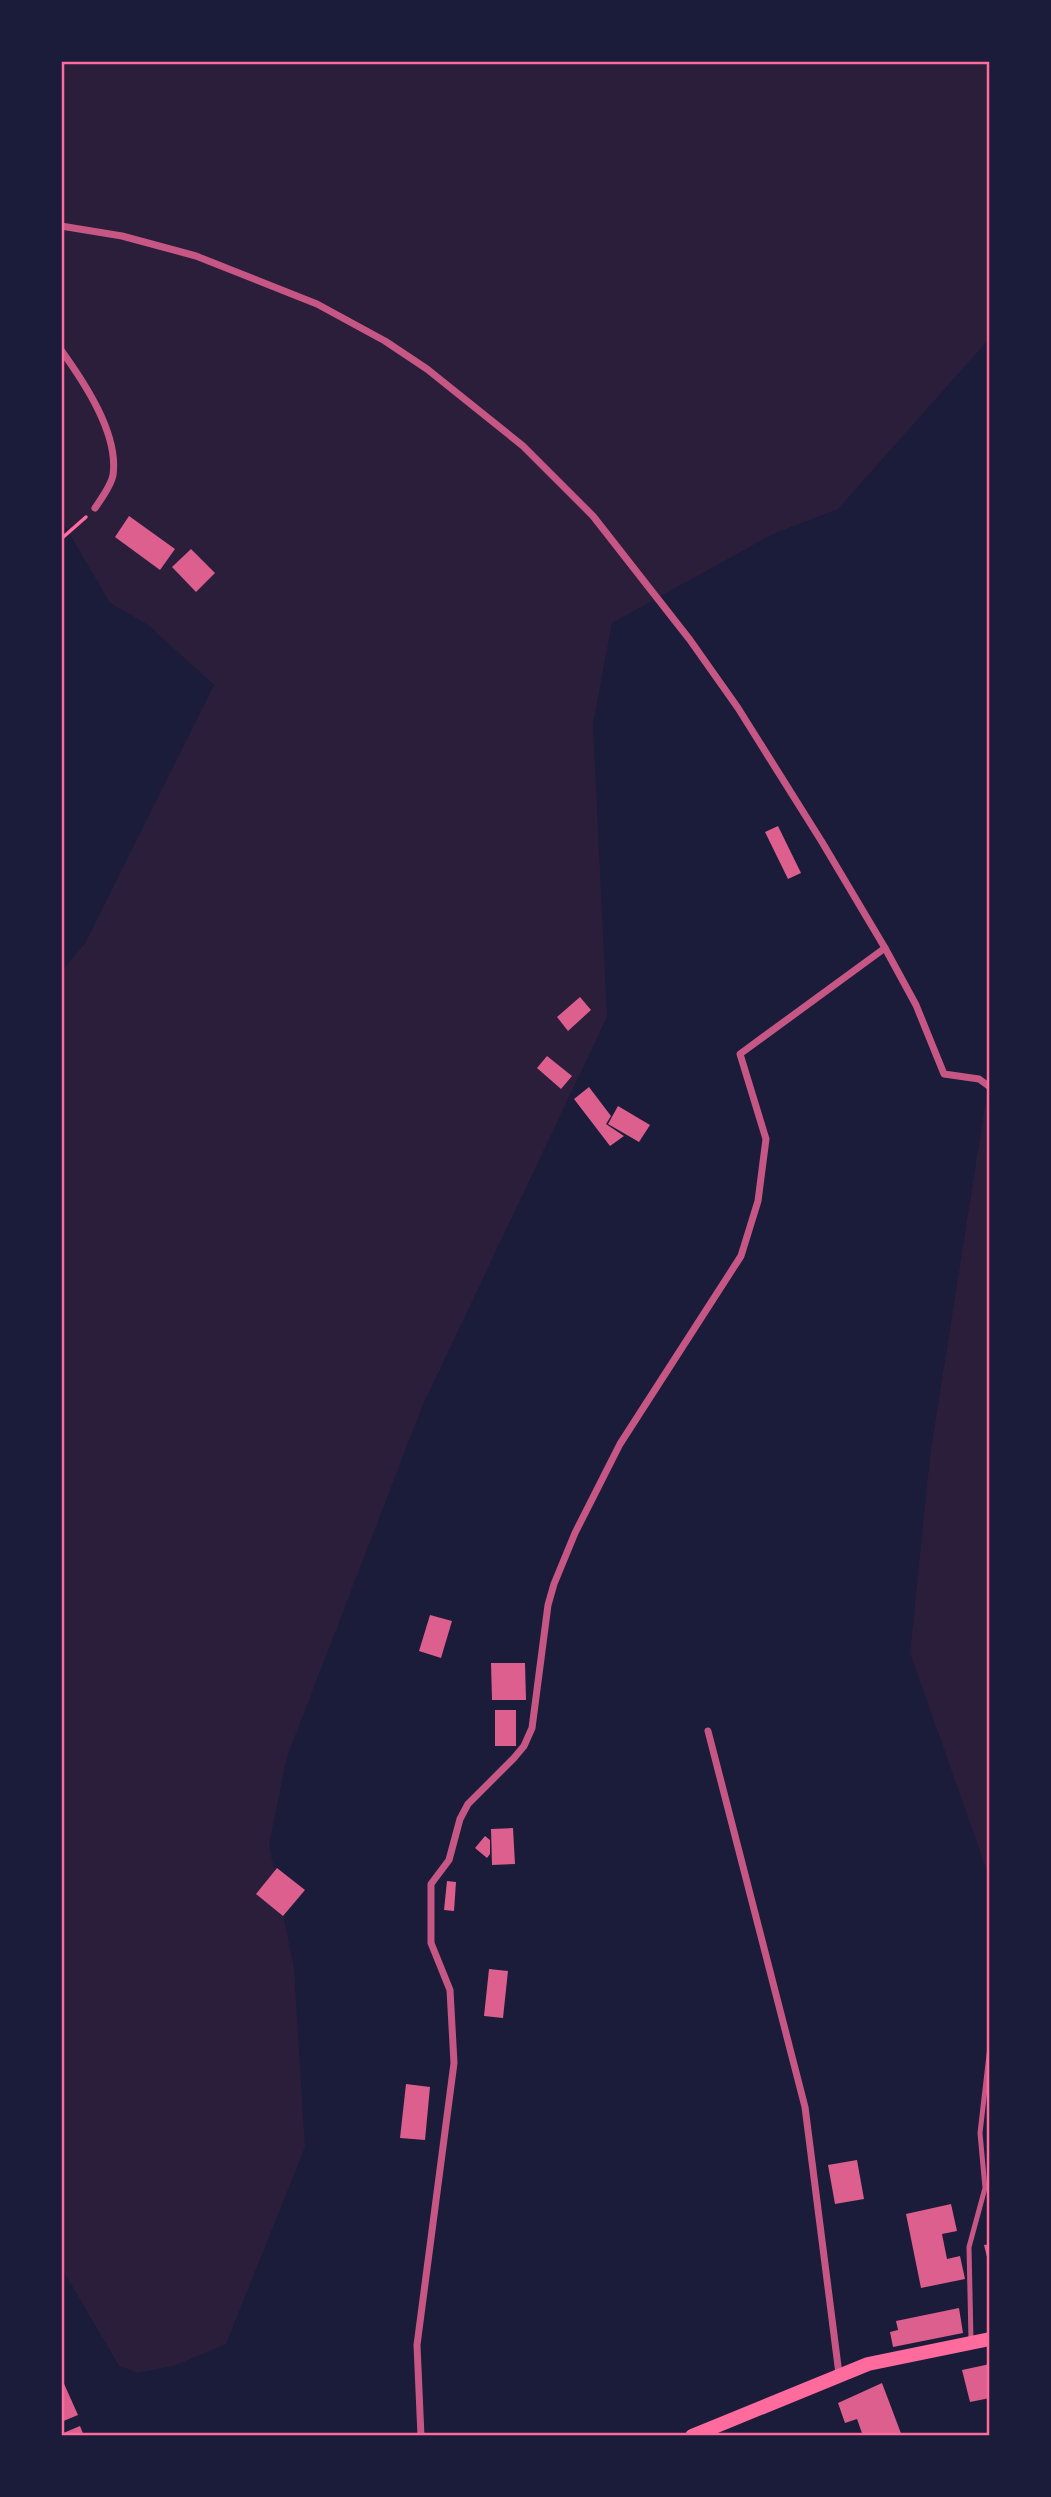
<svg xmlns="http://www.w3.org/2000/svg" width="1051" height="2497" viewBox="0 0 1051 2497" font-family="Literata,serif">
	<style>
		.green { fill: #2a1e3b }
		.building { fill: #dd5f8e }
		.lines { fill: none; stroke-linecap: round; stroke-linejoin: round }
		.path { stroke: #ff6b9d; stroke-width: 3.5 }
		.service { stroke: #c65784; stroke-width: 5 }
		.minor { stroke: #c65784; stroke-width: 7 }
		.secondary { stroke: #ff6b9d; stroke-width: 14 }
		.neatline { fill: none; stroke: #ff6b9d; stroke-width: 2.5 }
	</style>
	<rect width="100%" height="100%" fill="#1b1b3a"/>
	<g class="green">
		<path d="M 61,61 L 990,61 L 990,338 L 838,509 L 773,534 L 612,623 L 593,724 L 607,1017 L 422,1407 L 287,1757 L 269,1844 L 294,1968 L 305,2147 L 226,2344 L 176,2365 L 138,2373 L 119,2366 L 61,2267 L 61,972 L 86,942 L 214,685 L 148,625 L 110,603 L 61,519 Z"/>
		<path d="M 990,1074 L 990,1879 L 910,1653 L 930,1456 Z"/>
	</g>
	<g class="building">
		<path d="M 129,516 L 175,549 L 160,570 L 115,537 Z"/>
		<path d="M 191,549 L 215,573 L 196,592 L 172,567 Z"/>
		<path d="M 778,826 L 801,873 L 788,879 L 765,832 Z"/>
		<path d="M 580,997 L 591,1010 L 568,1031 L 557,1017 Z"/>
		<path d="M 547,1056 L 572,1076 L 561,1089 L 537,1068 Z"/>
		<path d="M 589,1087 L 611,1116 L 606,1124 L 624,1136 L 610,1146 L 574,1099 Z"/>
		<path d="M 618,1106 L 650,1125 L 639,1142 L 608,1124 Z"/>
		<path d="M 430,1615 L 452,1621 L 441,1658 L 419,1651 Z"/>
		<path d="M 491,1663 L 525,1663 L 526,1700 L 492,1700 Z"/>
		<rect x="495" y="1710" width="21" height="36"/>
		<path d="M 513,1828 L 515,1864 L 492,1865 L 491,1829 Z"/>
		<path d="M 485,1836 L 490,1840 L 490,1854 L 487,1858 L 475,1848 Z"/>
		<path d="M 277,1868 L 305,1890 L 283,1916 L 256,1894 Z"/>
		<path d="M 447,1881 L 456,1882 L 454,1911 L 444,1910 Z"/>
		<path d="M 489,1969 L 508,1971 L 503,2018 L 484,2016 Z"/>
		<path d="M 406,2084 L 430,2087 L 425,2140 L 400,2138 Z"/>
		<path d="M 857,2160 L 864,2199 L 835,2204 L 828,2165 Z"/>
		<path d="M 951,2204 L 957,2231 L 942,2234 L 947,2259 L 960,2256 L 965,2279 L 921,2288 L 906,2214 Z"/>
		<path d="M 990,2244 L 990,2265 L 989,2265 L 984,2245 Z"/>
		<path d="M 959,2308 L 963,2333 L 893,2347 L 890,2332 L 898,2330 L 896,2321 Z"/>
		<path d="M 990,2364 L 990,2398 L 970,2402 L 962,2370 Z"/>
		<path d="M 61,2377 L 78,2415 L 61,2422 Z"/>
		<path d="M 882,2383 L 902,2436 L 863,2436 L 857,2419 L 845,2423 L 838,2403 Z"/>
		<path d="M 80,2426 L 84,2436 L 61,2436 L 61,2434 Z"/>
	</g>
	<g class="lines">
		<path class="path" d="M 61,539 L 86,517"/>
		<path class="service" d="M 971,2340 L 969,2247 L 985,2188 L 980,2133 L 990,2046"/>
		<g class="minor">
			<path d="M 61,226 L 122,236 L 196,256 L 317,304 L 385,341 L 427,369 L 523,446 L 593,516 L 690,640 L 738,708 L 822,842 L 885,948 L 916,1005 L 944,1074 L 979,1079 L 990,1087"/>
			<path d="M 61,350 C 84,382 119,434 113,475 C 111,486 101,499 95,508"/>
			<path d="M 708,1731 L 805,2107 L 839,2374"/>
			<path d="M 421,2436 L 417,2345 L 454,2063 L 450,1990 L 431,1943 L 431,1884 L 449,1860 L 460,1819 L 468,1804 L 514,1758 L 524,1746 L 532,1728 L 548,1605 L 554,1584 L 575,1533 L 620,1444 L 741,1256 L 758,1201 L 766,1139 L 740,1054 L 885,948"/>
		</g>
		<path class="secondary" d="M 692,2436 L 868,2364 L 990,2339"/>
	</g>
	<rect width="1051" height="2497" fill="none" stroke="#1b1b3a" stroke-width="126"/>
	<rect x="63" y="63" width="925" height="2371" class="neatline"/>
</svg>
